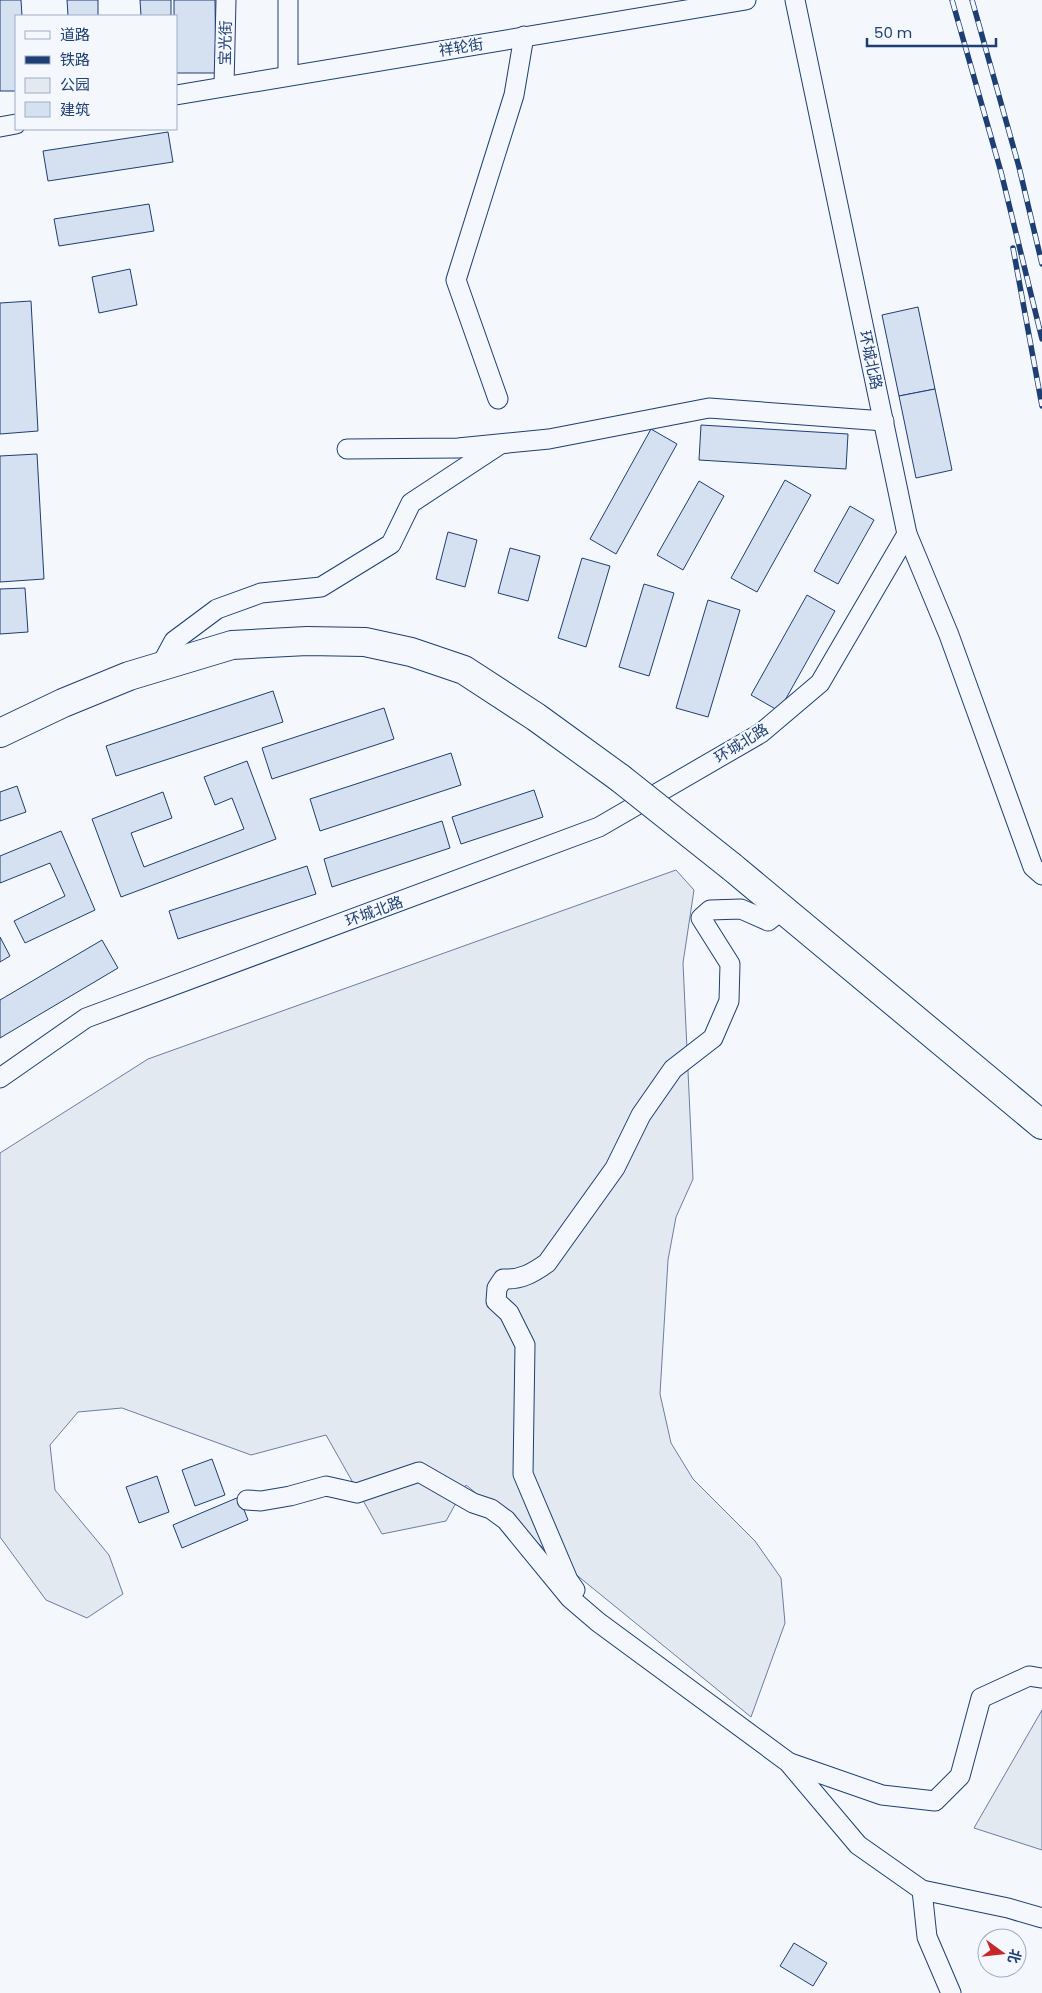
<svg xmlns="http://www.w3.org/2000/svg" width="1042" height="1993" viewBox="0 0 1042 1993" font-family="Poppins,'Noto Sans SC',sans-serif">
	<style>
		.green { fill: #e3e9f0; stroke: #687fa3 }
		.building { fill: #d5e0f0; stroke: #1d3f73 }
		.lines { fill: none; stroke-linecap: round; stroke-linejoin: round }
		.minor-casing { stroke: #1d3f73; stroke-width: 21 }
		.highway-casing { stroke: #1d3f73; stroke-width: 30 }
		.minor { stroke: #f4f7fb; stroke-width: 19 }
		.highway { stroke: #f4f7fb; stroke-width: 28 }
		.rail-casing { stroke: #1d3f73; stroke-width: 5.5 }
		.rail { stroke: #f4f7fb; stroke-width: 4; stroke-dasharray: 11; stroke-linecap: butt }
		.highway-bridge-casing { stroke: #1d3f73; stroke-width: 30; stroke-linecap: butt }
		.highway-bridge { stroke: #f4f7fb; stroke-width: 28 }
		.labels { text-anchor: middle; dominant-baseline: central; stroke-width: 4; stroke-linejoin: round; paint-order: stroke }
		.street-label { font-size: 15px; fill: #1d3f73; stroke: #f4f7fb }
	</style>
	<rect width="100%" height="100%" fill="#f4f7fb"/>
	<g class="green">
		<path d="M 676,870 L 694,890 L 683,963 L 693,1179 L 676,1217 L 668,1260 L 660,1394 L 671,1443 L 693,1479 L 755,1541 L 781,1578 L 785,1623 L 751,1717 L 466,1485 L 446,1521 L 382,1534 L 326,1435 L 251,1455 L 122,1408 L 78,1412 L 50,1445 L 55,1490 L 109,1555 L 123,1594 L 87,1618 L 46,1600 L 0,1537 L 0,1153 L 148,1059 Z"/>
		<path d="M 1042,1710 L 1042,1850 L 974,1828 Z"/>
	</g>
	<g class="building">
		<path d="M 0,0 L 21,0 L 22,16 L 16,16 L 16,91 L 0,91 Z"/>
		<path d="M 67,0 L 98,0 L 98,16 L 68,16 Z"/>
		<path d="M 140,0 L 171,0 L 171,16 L 141,16 Z"/>
		<path d="M 174,0 L 215,0 L 216,73 L 176,73 L 176,16 L 174,16 Z"/>
		<path d="M 168,132 L 173,162 L 48,181 L 43,151 Z"/>
		<path d="M 149,204 L 154,231 L 59,246 L 54,219 Z"/>
		<path d="M 130,269 L 137,305 L 99,313 L 92,277 Z"/>
		<path d="M 31,301 L 38,431 L 0,434 L 0,303 Z"/>
		<path d="M 918,307 L 935,389 L 899,396 L 882,315 Z"/>
		<path d="M 935,389 L 952,470 L 916,478 L 899,396 Z"/>
		<path d="M 701,425 L 848,434 L 846,469 L 699,460 Z"/>
		<path d="M 651,429 L 677,444 L 616,554 L 590,539 Z"/>
		<path d="M 37,454 L 44,579 L 0,582 L 0,456 Z"/>
		<path d="M 785,480 L 811,495 L 757,592 L 731,578 Z"/>
		<path d="M 699,481 L 724,496 L 683,570 L 657,555 Z"/>
		<path d="M 850,506 L 874,520 L 838,584 L 814,571 Z"/>
		<path d="M 448,532 L 477,540 L 465,587 L 436,579 Z"/>
		<path d="M 510,548 L 540,556 L 528,601 L 498,593 Z"/>
		<path d="M 582,558 L 610,566 L 586,647 L 558,638 Z"/>
		<path d="M 644,584 L 674,593 L 649,676 L 619,667 Z"/>
		<path d="M 25,588 L 28,632 L 0,634 L 0,589 Z"/>
		<path d="M 807,595 L 835,611 L 779,711 L 751,695 Z"/>
		<path d="M 708,600 L 740,610 L 708,717 L 676,708 Z"/>
		<path d="M 273,691 L 283,722 L 116,776 L 106,746 Z"/>
		<path d="M 384,708 L 394,739 L 272,779 L 262,748 Z"/>
		<path d="M 451,753 L 461,785 L 320,831 L 310,799 Z"/>
		<path d="M 247,761 L 276,839 L 121,897 L 92,819 L 163,792 L 172,818 L 131,833 L 144,867 L 244,829 L 232,798 L 215,805 L 204,777 Z"/>
		<path d="M 17,786 L 26,812 L 0,821 L 0,792 Z"/>
		<path d="M 534,790 L 543,817 L 461,844 L 452,817 Z"/>
		<path d="M 442,821 L 450,848 L 332,887 L 324,859 Z"/>
		<path d="M 61,831 L 95,910 L 25,943 L 14,921 L 65,896 L 50,863 L 0,883 L 0,856 Z"/>
		<path d="M 307,866 L 316,894 L 178,939 L 169,911 Z"/>
		<path d="M 0,937 L 10,956 L 0,962 Z"/>
		<path d="M 102,940 L 118,968 L 0,1038 L 0,1000 Z"/>
		<path d="M 212,1459 L 225,1495 L 195,1506 L 182,1470 Z"/>
		<path d="M 157,1476 L 169,1512 L 139,1523 L 126,1487 Z"/>
		<path d="M 239,1497 L 248,1520 L 182,1548 L 173,1525 Z"/>
		<path d="M 794,1943 L 827,1963 L 813,1986 L 780,1966 Z"/>
	</g>
	<g class="lines">
		<g class="minor-casing">
			<g id="minor">
				<path d="M 288,75 L 288,0"/>
				<path d="M 224,86 L 226,0"/>
				<path d="M 176,95 L 746,0"/>
				<path d="M 0,127 L 16,124"/>
				<path d="M 498,399 L 456,280 L 514,95 L 524,36"/>
				<path d="M 347,449 L 458,448 L 549,439 L 709,408 L 884,421"/>
				<path d="M 907,534 L 949,635 L 1033,867 L 1042,875"/>
				<path d="M 160,667 L 174,641 L 217,609 L 261,593 L 321,587 L 391,544 L 411,503 L 499,445"/>
				<path d="M 0,1078 L 86,1018 L 599,827 L 761,733 L 820,683 L 907,534 L 795,0"/>
				<path d="M 247,1500 L 261,1501 L 290,1496 L 326,1486 L 357,1493 L 419,1472 L 473,1503 L 491,1509 L 506,1520 L 570,1598 L 598,1622 L 788,1762 L 858,1845 L 922,1890 L 1008,1908 L 1042,1918"/>
				<path d="M 575,1590 L 568,1580 L 523,1474 L 525,1345 L 509,1313 L 496,1301 L 497,1288 L 503,1279 C 521,1280 533,1273 547,1263 L 615,1168 L 641,1115 L 673,1069 L 713,1038 L 729,1001 L 730,964 L 701,918 L 710,910 L 741,909 L 768,921 L 783,909"/>
				<path d="M 790,1763 L 882,1795 L 935,1801 L 960,1776 L 981,1698 L 1029,1676 L 1042,1678"/>
				<path d="M 922,1890 L 927,1937 L 951,1993"/>
			</g>
		</g>
		<g class="highway-casing">
			<g id="highway">
				<path d="M 0,733 L 63,703 L 129,676 L 232,645 L 307,641 L 365,642 L 411,652 L 464,670 L 536,717 L 620,778"/>
				<path d="M 732,867 L 1042,1125"/>
			</g>
		</g>
		<use href="#minor" class="minor"/>
		<use href="#highway" class="highway"/>
		<g class="rail-casing">
			<g id="rail">
				<path d="M 952,0 L 1001,172 L 1042,339"/>
				<path d="M 972,0 L 1019,167 L 1042,264"/>
				<path d="M 1013,248 L 1042,406"/>
			</g>
		</g>
		<use href="#rail" class="rail"/>
		<g class="highway-bridge-casing">
			<path id="highway-bridge" d="M 620,778 L 732,867"/>
		</g>
		<use href="#highway-bridge" class="highway-bridge"/>
	</g>
	<g class="labels">
		<g class="street-label">
			<text transform="translate(225 43) rotate(-89)">宝光街</text>
			<text transform="translate(461 47) rotate(-9)">祥轮街</text>
			<text transform="translate(871 360) rotate(78)">环城北路</text>
			<text transform="translate(741 743) rotate(-32)">环城北路</text>
			<text transform="translate(374 911) rotate(-20)">环城北路</text>
		</g>
	</g>
	<rect x="15" y="15" width="162" height="115" fill="#f4f7fb" stroke="#9eadc5"/>
	<rect x="25" y="31" width="25" height="8" fill="#f4f7fb" stroke="#9eadc5"/>
	<text x="60" y="40" font-size="15" fill="#1d3f73">道路</text>
	<rect x="25" y="56" width="25" height="8" fill="#1d3f73" stroke="#9eadc5"/>
	<text x="60" y="65" font-size="15" fill="#1d3f73">铁路</text>
	<rect x="25" y="78" width="25" height="15" fill="#e3e9f0" stroke="#9eadc5"/>
	<text x="60" y="90" font-size="15" fill="#1d3f73">公园</text>
	<rect x="25" y="102" width="25" height="15" fill="#d5e0f0" stroke="#9eadc5"/>
	<text x="60" y="115" font-size="15" fill="#1d3f73">建筑</text>
	<g transform="translate(1002 1953) rotate(105)"><circle r="24" fill="#f4f7fb" stroke="#9eadc5"/>
	<path d="M0-4L9 19L0 12L-9 19Z" fill="#c62828"/>
	<text y="-8" font-size="14" font-weight="bold" text-anchor="middle" fill="#1d3f73">北</text>
	</g>
	<path d="M867 38v8h129v-8" fill="none" stroke="#1d3f73" stroke-width="2.5"/>
	<text x="874" y="38" font-size="15" fill="#1d3f73" stroke="#f4f7fb" stroke-width="4" paint-order="stroke">50 m</text>
</svg>
